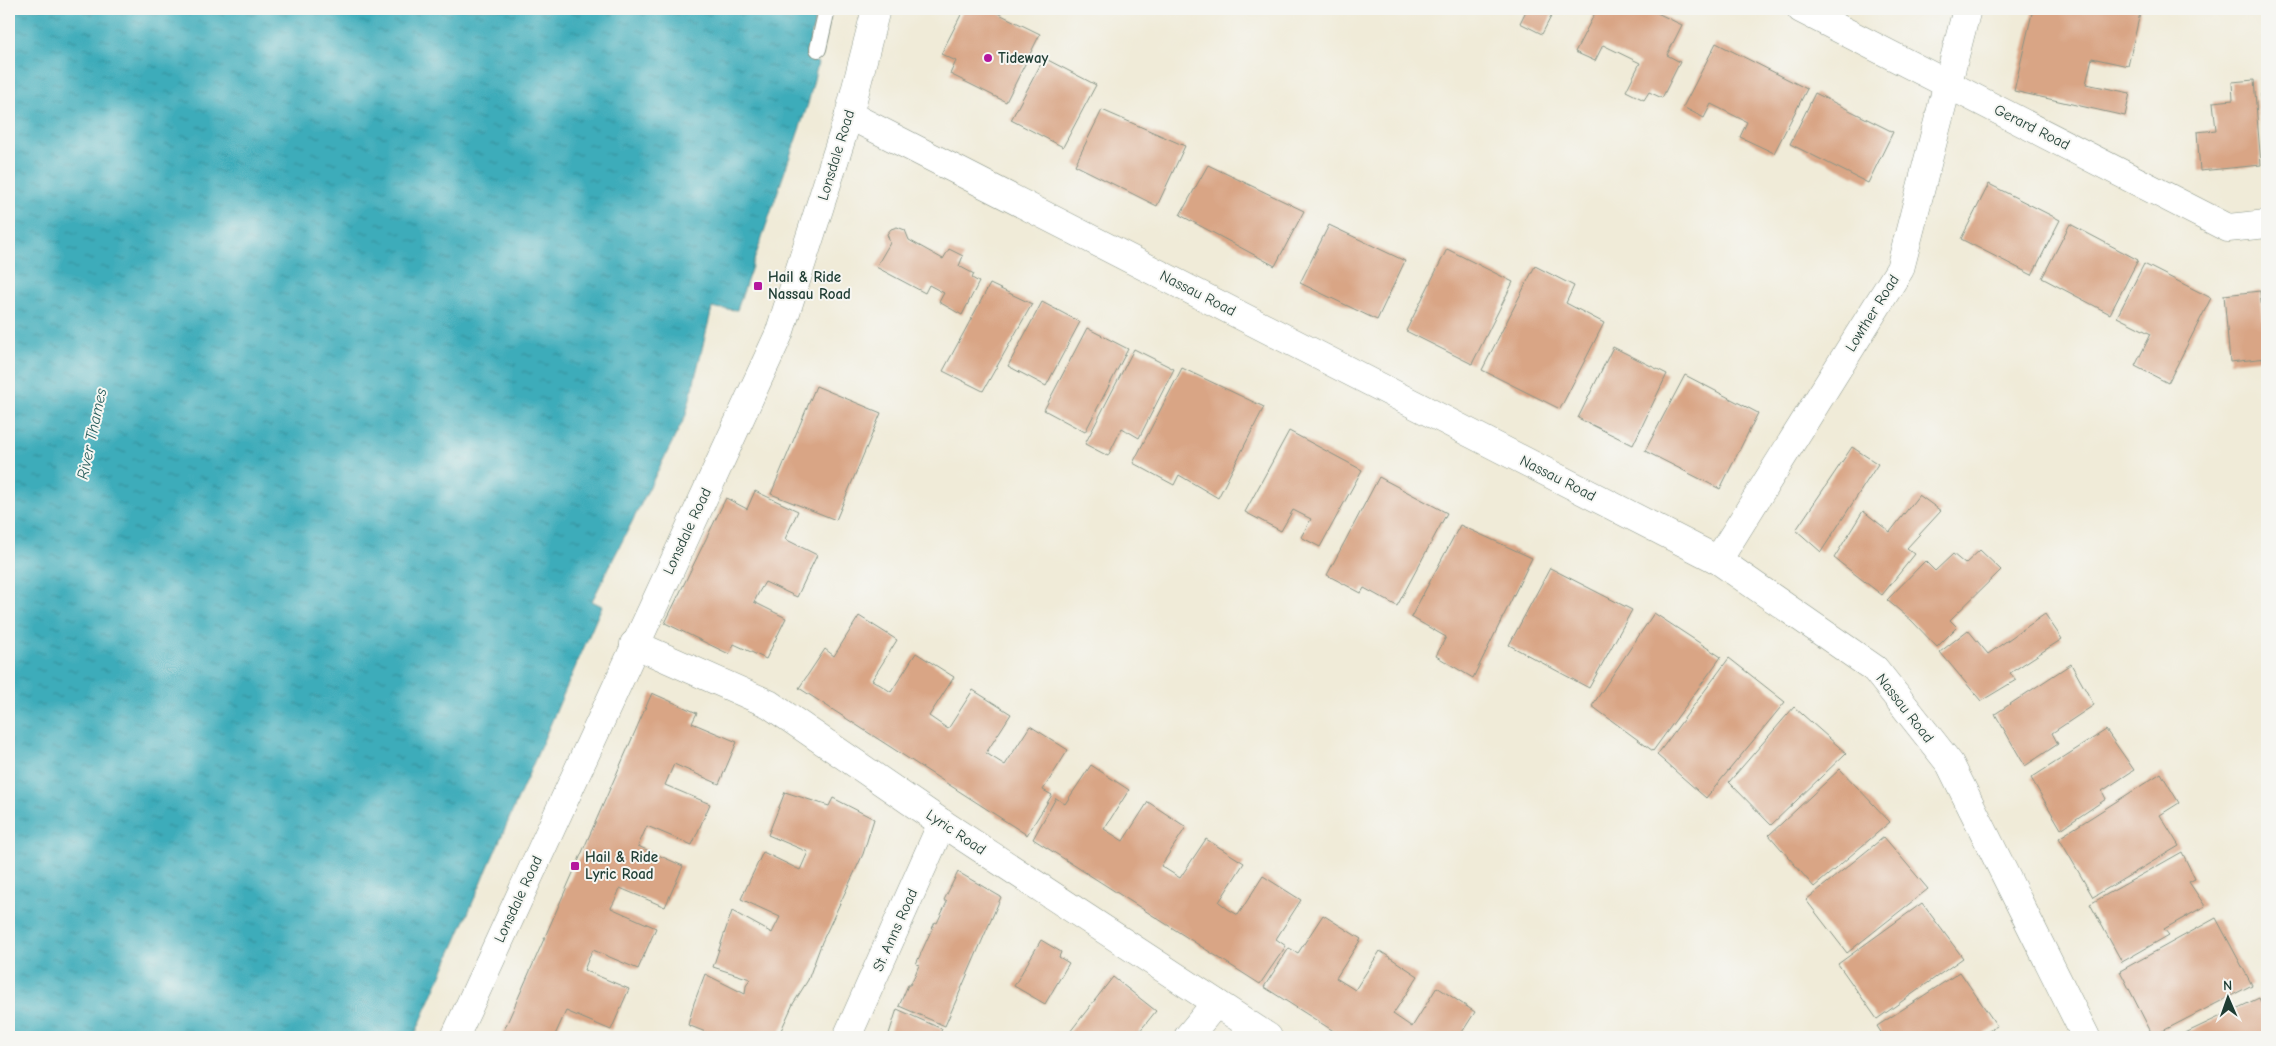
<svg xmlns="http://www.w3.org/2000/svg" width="2276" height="1046" viewBox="0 0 2276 1046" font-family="'Comic Neue',sans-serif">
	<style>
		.water { fill: url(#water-ripples); stroke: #2e7477 }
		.building { fill: #d9a585 }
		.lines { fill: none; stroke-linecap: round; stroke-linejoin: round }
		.service-casing { stroke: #889486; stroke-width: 18 }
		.minor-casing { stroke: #889486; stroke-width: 29 }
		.secondary-casing { stroke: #889486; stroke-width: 29 }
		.service { stroke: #fff; stroke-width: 16 }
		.minor { stroke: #fff; stroke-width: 28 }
		.secondary { stroke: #fff; stroke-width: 28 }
		.poi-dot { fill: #b5179e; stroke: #f6f6f2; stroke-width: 2 }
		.labels { text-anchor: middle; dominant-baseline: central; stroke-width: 4; stroke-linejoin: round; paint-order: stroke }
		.poi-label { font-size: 15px; font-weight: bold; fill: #1f3d34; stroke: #f6f6f2; text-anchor: start }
		.street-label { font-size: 15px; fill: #1f3d34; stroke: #f6f6f2 }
		.water-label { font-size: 16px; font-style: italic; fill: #285e5c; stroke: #f6f6f2 }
	</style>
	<defs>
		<pattern id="water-ripples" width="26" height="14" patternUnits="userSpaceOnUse" patternTransform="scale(1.25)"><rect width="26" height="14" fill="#3dacba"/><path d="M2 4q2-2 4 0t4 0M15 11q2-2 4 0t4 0" fill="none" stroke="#338d98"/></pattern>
	</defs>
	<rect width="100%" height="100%" fill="#f6f6f2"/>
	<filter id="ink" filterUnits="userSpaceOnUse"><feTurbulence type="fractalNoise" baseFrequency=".02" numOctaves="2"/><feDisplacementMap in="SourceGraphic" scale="10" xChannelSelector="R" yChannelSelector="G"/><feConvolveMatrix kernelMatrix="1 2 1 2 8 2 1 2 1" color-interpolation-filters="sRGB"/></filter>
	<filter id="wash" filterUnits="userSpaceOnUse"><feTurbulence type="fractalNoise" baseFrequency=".0096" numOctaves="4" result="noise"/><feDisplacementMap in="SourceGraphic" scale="20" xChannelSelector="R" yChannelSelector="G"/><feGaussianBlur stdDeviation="1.12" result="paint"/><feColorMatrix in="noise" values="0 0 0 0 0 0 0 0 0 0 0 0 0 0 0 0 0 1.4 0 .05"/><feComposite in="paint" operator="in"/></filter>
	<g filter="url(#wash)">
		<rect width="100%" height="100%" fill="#f0ebd8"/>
		<path class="water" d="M 9,9 L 818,9 L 806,56 L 818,63 L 808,104 L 737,310 L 712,308 L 686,415 L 592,601 L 602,606 L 414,1037 L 9,1037 Z"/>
		<g id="blocks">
			<g class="building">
				<path d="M 964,9 L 989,9 L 1040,34 L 1006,102 L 950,74 L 956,61 L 941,54 Z"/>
				<path d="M 1527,9 L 1555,9 L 1542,34 L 1520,23 Z"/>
				<path d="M 1597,9 L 1649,9 L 1682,25 L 1667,55 L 1680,62 L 1662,98 L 1649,92 L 1644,100 L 1626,91 L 1640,63 L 1603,45 L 1595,61 L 1575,52 Z"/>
				<path d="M 2033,9 L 2141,9 L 2128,66 L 2092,58 L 2086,84 L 2130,93 L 2125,116 L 2014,91 Z"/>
				<path d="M 1716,43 L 1807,89 L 1774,153 L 1740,137 L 1747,122 L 1711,104 L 1704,118 L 1683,107 Z"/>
				<path d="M 1044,58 L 1096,85 L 1063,147 L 1011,120 Z"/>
				<path d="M 2254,80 L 2261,165 L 2200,171 L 2197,132 L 2216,130 L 2213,102 L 2233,100 L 2232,82 Z"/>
				<path d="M 1815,93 L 1893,132 L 1868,183 L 1790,144 Z"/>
				<path d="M 2267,93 L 2267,141 L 2266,141 L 2261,94 Z"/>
				<path d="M 1102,110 L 1185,146 L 1157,206 L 1075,165 Z"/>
				<path d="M 1208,165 L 1304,211 L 1275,266 L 1180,215 Z"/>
				<path d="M 1989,184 L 2060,220 L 2032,275 L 1961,239 Z"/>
				<path d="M 2070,224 L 2138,260 L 2110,314 L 2042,278 Z"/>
				<path d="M 1329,225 L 1405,261 L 1377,320 L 1300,283 Z"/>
				<path d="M 897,227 L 905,230 L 909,240 L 943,259 L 949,249 L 963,256 L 959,266 L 974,274 L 972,278 L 979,282 L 962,315 L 939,302 L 944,293 L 929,285 L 925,293 L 876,267 L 890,243 L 887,234 L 891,229 Z"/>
				<path d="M 1447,249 L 1513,282 L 1472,364 L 1406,331 Z"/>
				<path d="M 2144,264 L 2211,298 L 2168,383 L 2135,366 L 2151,334 L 2117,317 Z"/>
				<path d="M 1535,266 L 1574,286 L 1566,303 L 1604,323 L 1560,409 L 1482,370 Z"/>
				<path d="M 990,284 L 1032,304 L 983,391 L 943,371 Z"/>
				<path d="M 2260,291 L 2267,358 L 2230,362 L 2224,295 Z"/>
				<path d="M 1042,302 L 1080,322 L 1046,386 L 1008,366 Z"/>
				<path d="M 1087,328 L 1128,349 L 1085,432 L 1044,410 Z"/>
				<path d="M 1613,347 L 1667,374 L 1633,445 L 1578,418 Z"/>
				<path d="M 1134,349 L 1174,369 L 1139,438 L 1122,428 L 1108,456 L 1085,444 Z"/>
				<path d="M 1182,368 L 1264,407 L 1218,498 L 1179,475 L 1174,485 L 1133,463 Z"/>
				<path d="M 1685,375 L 1758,413 L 1720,489 L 1645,451 Z"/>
				<path d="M 816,386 L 881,413 L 836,520 L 771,494 Z"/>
				<path d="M 1289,431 L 1362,470 L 1320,547 L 1301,537 L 1311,519 L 1293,510 L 1281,531 L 1245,512 Z"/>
				<path d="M 1852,447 L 1878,464 L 1821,552 L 1796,530 Z"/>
				<path d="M 1379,477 L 1447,513 L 1397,606 L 1364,588 L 1361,593 L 1327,575 Z"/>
				<path d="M 755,491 L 798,511 L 785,539 L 817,555 L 797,597 L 765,582 L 759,592 L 754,602 L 786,618 L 766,659 L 734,644 L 729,654 L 665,623 L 726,498 L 747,509 Z"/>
				<path d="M 1919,495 L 1941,511 L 1907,548 L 1915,554 L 1882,595 L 1834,558 L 1863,511 L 1890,532 Z"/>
				<path d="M 1460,525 L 1532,558 L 1473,678 L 1436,656 L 1446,637 L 1411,617 Z"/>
				<path d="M 1980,550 L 2001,570 L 1950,620 L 1957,627 L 1937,647 L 1911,620 L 1887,600 L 1925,561 L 1935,571 L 1953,554 L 1965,564 Z"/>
				<path d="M 1550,568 L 1632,610 L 1589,688 L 1509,645 Z"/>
				<path d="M 1654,613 L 1721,657 L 1653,751 L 1592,706 Z"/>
				<path d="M 2045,614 L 2062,639 L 2010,673 L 2016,680 L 1981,701 L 1940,652 L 1968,630 L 1988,654 Z"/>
				<path d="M 859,616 L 897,640 L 872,680 L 882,686 L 891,692 L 916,653 L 954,677 L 929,716 L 948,729 L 973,690 L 1011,714 L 986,753 L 1005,765 L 1030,726 L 1068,750 L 1043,790 L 1052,795 L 1027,835 L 799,688 L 825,649 L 834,656 Z"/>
				<path d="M 1729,658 L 1785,702 L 1706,798 L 1657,755 Z"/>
				<path d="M 2071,664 L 2094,705 L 2052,733 L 2058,744 L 2025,766 L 1995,714 Z"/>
				<path d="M 652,693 L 697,713 L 692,723 L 737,742 L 719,784 L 674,764 L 665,785 L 710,804 L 692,845 L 647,826 L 638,846 L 683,866 L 665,907 L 620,888 L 616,898 L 611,908 L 656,928 L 638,969 L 593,950 L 588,960 L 584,970 L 629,989 L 611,1030 L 566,1011 L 554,1037 L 501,1037 Z"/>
				<path d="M 1794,707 L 1846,753 L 1771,825 L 1729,782 Z"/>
				<path d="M 2106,730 L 2134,770 L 2102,791 L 2106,799 L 2061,829 L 2031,778 Z"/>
				<path d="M 1091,765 L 1129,790 L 1104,829 L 1123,841 L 1148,802 L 1186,827 L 1161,866 L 1180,878 L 1206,839 L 1244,863 L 1219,902 L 1228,909 L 1238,915 L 1263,876 L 1301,900 L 1276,939 L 1286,946 L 1260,984 L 1033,839 L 1056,798 L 1065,804 Z"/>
				<path d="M 1840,769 L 1890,822 L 1814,887 L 1769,835 Z"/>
				<path d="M 2161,773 L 2179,803 L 2160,815 L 2179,846 L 2093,897 L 2059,838 Z"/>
				<path d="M 785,792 L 829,806 L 833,798 L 874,819 L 863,854 L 822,942 L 808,980 L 793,1004 L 778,1037 L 718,1037 L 688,1025 L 694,1003 L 705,974 L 745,994 L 746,986 L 750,979 L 713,967 L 732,911 L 772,933 L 780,917 L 741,899 L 763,852 L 800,870 L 808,852 L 768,835 Z"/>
				<path d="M 1884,837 L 1928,889 L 1847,953 L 1806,900 Z"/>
				<path d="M 2182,852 L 2195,879 L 2189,882 L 2205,906 L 2164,929 L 2169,935 L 2122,962 L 2090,904 Z"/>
				<path d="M 958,872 L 1001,897 L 945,1026 L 899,1006 L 908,985 L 910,985 L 915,975 L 919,965 L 916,964 L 935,922 L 937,923 L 947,902 L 944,900 Z"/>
				<path d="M 1922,903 L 1963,958 L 1877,1019 L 1838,964 Z"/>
				<path d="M 1323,915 L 1361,939 L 1336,978 L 1355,990 L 1380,951 L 1418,976 L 1393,1014 L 1412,1027 L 1437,987 L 1475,1012 L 1459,1037 L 1343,1037 L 1264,987 L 1289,948 L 1298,953 Z"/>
				<path d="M 2216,918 L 2252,985 L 2153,1036 L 2120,971 Z"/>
				<path d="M 1041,940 L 1061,952 L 1059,957 L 1069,963 L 1045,1004 L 1014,986 Z"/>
				<path d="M 1960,972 L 1997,1026 L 1979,1037 L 1884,1037 L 1877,1026 Z"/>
				<path d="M 1113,977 L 1156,1011 L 1135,1037 L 1066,1037 Z"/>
				<path d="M 2259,998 L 2267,1015 L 2267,1037 L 2177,1037 Z"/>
				<path d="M 897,1009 L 942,1029 L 938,1037 L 888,1037 Z"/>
			</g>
		</g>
	</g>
	<g filter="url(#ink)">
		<use href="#blocks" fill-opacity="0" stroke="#889486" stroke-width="1"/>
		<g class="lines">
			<g class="service-casing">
				<path id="service" d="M 818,49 L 827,9"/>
			</g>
			<g class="minor-casing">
				<g id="minor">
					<path d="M 1801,9 L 2228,228 L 2267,224"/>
					<path d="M 849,115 L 1718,560 L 1875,669 L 1950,764 L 2086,1037"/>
					<path d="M 1718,560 L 1900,269 L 1967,9"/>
					<path d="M 634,644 L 769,704 L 942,823 L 1268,1037"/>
					<path d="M 847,1037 L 942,823"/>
					<path d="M 1188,1037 L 1216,1003"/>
				</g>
			</g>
			<g class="secondary-casing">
				<path id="secondary" d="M 455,1037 L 779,334 L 849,115 L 876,9"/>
			</g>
			<use href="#service" class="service"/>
			<use href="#minor" class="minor"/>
			<use href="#secondary" class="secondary"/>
		</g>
	</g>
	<g class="poi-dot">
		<circle cx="988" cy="58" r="5"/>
		<rect x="753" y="281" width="10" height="10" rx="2.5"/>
		<rect x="570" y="861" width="10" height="10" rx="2.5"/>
	</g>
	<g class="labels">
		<g class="poi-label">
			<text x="998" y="58">Tideway</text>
			<text x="768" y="277">Hail &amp; Ride<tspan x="768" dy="17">Nassau Road</tspan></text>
			<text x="585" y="857">Hail &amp; Ride<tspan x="585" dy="17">Lyric Road</tspan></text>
		</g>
		<g class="street-label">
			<text transform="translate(2032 127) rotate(27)">Gerard Road</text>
			<text transform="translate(836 155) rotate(-73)">Lonsdale Road</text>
			<text transform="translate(1198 293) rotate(27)">Nassau Road</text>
			<text transform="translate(1872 313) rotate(-58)">Lowther Road</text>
			<text transform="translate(1558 478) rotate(27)">Nassau Road</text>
			<text transform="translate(687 531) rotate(-65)">Lonsdale Road</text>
			<text transform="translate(1905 708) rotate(52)">Nassau Road</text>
			<text transform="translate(956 832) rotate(34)">Lyric Road</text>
			<text transform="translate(518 899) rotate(-65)">Lonsdale Road</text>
			<text transform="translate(895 930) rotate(-66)">St. Anns Road</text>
		</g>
		<g class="water-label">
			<text transform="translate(92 434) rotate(-78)">River Thames</text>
		</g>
	</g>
	<rect width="2276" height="1046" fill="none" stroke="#f6f6f2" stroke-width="30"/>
	<g transform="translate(2228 998) rotate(358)" stroke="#f6f6f2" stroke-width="4" paint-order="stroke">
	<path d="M0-4L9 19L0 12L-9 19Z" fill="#1f3d34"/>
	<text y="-8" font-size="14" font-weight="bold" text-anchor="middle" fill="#1f3d34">N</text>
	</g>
</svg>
